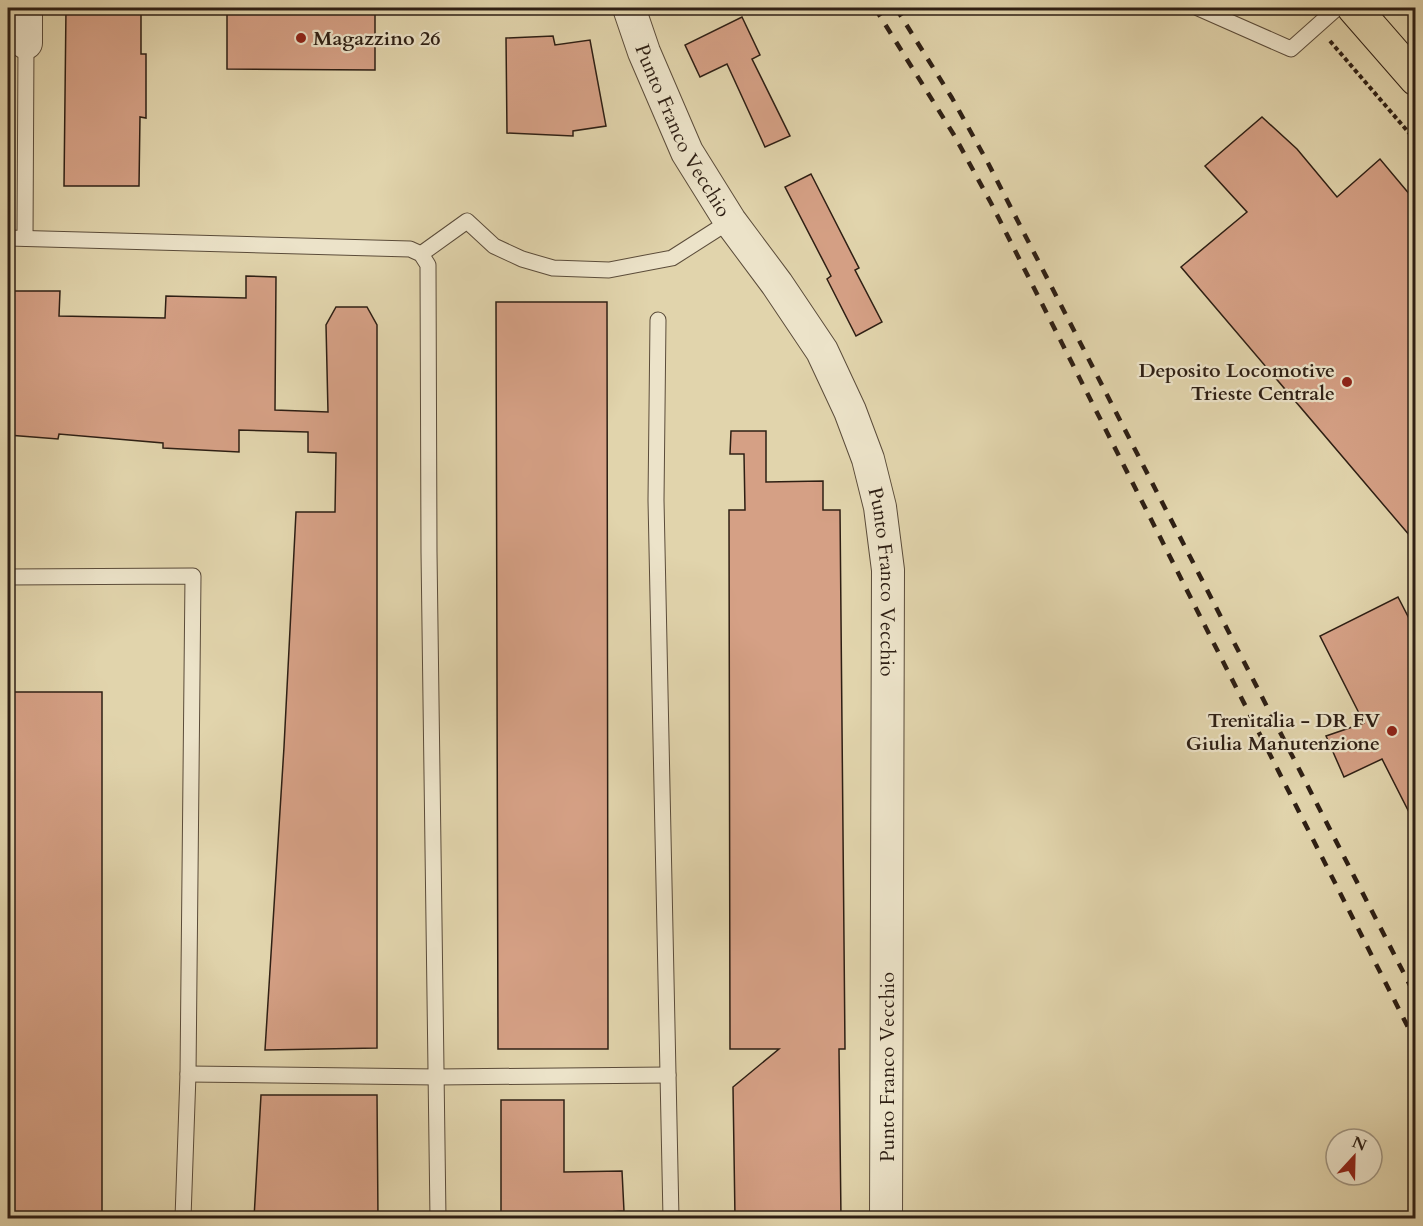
<svg xmlns="http://www.w3.org/2000/svg" width="1423" height="1226" viewBox="0 0 1423 1226" font-family="Cardo,serif">
	<style>
		.building { fill: #d5a085; stroke: #2e1f14; stroke-width: 1.5 }
		.lines { fill: none; stroke-linecap: round; stroke-linejoin: round }
		.lane-casing { stroke: #5b4c3a; stroke-width: 17 }
		.street-casing { stroke: #5b4c3a; stroke-width: 34 }
		.primary-casing { stroke: #2e1f14; stroke-width: 35 }
		.path { stroke: #2e1f14; stroke-width: 4; stroke-dasharray: 4.5 3; stroke-linecap: butt }
		.lane { stroke: #ece3c9; stroke-width: 15 }
		.street { stroke: #ece3c9; stroke-width: 32 }
		.primary { stroke: #e1d4ac; stroke-width: 33 }
		.rail { stroke: #2e1f14; stroke-width: 4.5; stroke-dasharray: 10 10; stroke-linecap: butt }
		.poi-dot { fill: #8f2418; stroke: #ece3c9; stroke-width: 2 }
		.labels { text-anchor: middle; dominant-baseline: central; stroke-width: 4.5; stroke-linejoin: round; paint-order: stroke }
		.poi-label { font-size: 20px; font-weight: bold; fill: #2e1f14; stroke: #ece3c9; text-anchor: end }
		.street-label { font-size: 20px; fill: #2e1f14; stroke: #ece3c9 }
	</style>
	<rect width="100%" height="100%" fill="#e1d4ac"/>
	<filter id="stains"><feTurbulence type="fractalNoise" baseFrequency=".00333" numOctaves="4"/><feColorMatrix values="0 0 0 0 .2 0 0 0 0 .09 0 0 0 0 .02 0 0 0 .5 -.17"/></filter>
	<radialGradient id="worn" r=".72"><stop offset=".6" stop-color="#630" stop-opacity="0"/><stop offset="1" stop-color="#630" stop-opacity=".3"/></radialGradient>
	<g class="building">
		<path d="M 66,8 L 141,8 L 141,54 L 146,54 L 146,118 L 140,117 L 139,186 L 64,186 Z"/>
		<path d="M 227,8 L 375,8 L 375,70 L 227,69 Z"/>
		<path d="M 742,17 L 760,55 L 752,59 L 790,136 L 765,147 L 727,64 L 700,77 L 685,45 Z"/>
		<path d="M 553,36 L 555,45 L 590,40 L 606,126 L 573,131 L 573,136 L 507,133 L 506,38 Z"/>
		<path d="M 1262,117 L 1297,149 L 1337,197 L 1380,159 L 1416,202 L 1416,543 L 1181,267 L 1247,212 L 1205,166 Z"/>
		<path d="M 811,174 L 859,268 L 855,270 L 882,322 L 856,336 L 827,279 L 831,276 L 785,187 Z"/>
		<path d="M 246,276 L 276,277 L 275,410 L 328,412 L 326,325 L 336,307 L 367,307 L 377,325 L 377,1048 L 265,1050 L 284,747 L 296,512 L 335,512 L 336,453 L 308,452 L 308,432 L 239,430 L 239,452 L 163,448 L 163,443 L 59,434 L 58,439 L 8,435 L 8,291 L 60,291 L 59,316 L 165,318 L 166,296 L 246,298 Z"/>
		<path d="M 496,302 L 607,302 L 608,1049 L 498,1049 Z"/>
		<path d="M 731,431 L 766,431 L 766,482 L 823,481 L 823,510 L 840,510 L 845,1049 L 839,1049 L 841,1218 L 735,1218 L 733,1087 L 779,1049 L 730,1049 L 729,510 L 745,510 L 744,454 L 730,454 Z"/>
		<path d="M 1398,597 L 1416,632 L 1416,826 L 1382,759 L 1344,777 L 1326,736 L 1364,723 L 1320,636 Z"/>
		<rect x="8" y="692" width="94" height="526"/>
		<path d="M 261,1095 L 377,1095 L 378,1218 L 254,1218 Z"/>
		<path d="M 501,1100 L 564,1100 L 564,1172 L 622,1171 L 624,1211 L 563,1215 L 563,1218 L 501,1218 Z"/>
	</g>
	<g class="lines">
		<g class="lane-casing">
			<g id="lane">
				<path d="M 1198,8 L 1291,49 L 1337,8"/>
				<path d="M 8,42 L 26,43 L 25,238"/>
				<path d="M 8,238 L 410,249 L 421,254 L 428,265 L 429,552 L 438,1218"/>
				<path d="M 421,254 L 467,221 L 494,246 L 522,259 L 553,268 L 609,270 L 672,258 L 730,221"/>
				<path d="M 658,320 L 656,500 L 671,1218"/>
				<path d="M 8,577 L 193,576 L 188,1074 L 183,1218"/>
				<path d="M 188,1074 L 437,1077 L 668,1075"/>
			</g>
		</g>
		<g class="street-casing">
			<g id="street">
				<path d="M 26,8 L 26,43"/>
				<path id="s1" d="M 629,8 L 644,52 L 687,152 L 730,221 L 777,284 L 822,351 L 850,411 L 868,459 L 880,507 L 888,570 L 886,1218"/>
			</g>
		</g>
		<g class="primary-casing">
			<path id="primary" d="M 1354,8 L 1416,79"/>
		</g>
		<path class="path" d="M 1330,41 L 1416,141"/>
		<use href="#lane" class="lane"/>
		<use href="#street" class="street"/>
		<use href="#primary" class="primary"/>
		<g class="rail">
			<path d="M 875,8 L 954,135 L 991,203 L 1416,1043"/>
			<path d="M 896,8 L 952,98 L 988,163 L 1416,997"/>
		</g>
	</g>
	<g class="poi-dot">
		<circle cx="301" cy="38" r="6"/>
		<circle cx="1347" cy="382" r="6"/>
		<circle cx="1392" cy="731" r="6"/>
	</g>
	<g class="labels">
		<g class="poi-label">
			<text x="313" y="38" text-anchor="start">Magazzino 26</text>
			<text x="1335" y="370">Deposito Locomotive<tspan x="1335" dy="23">Trieste Centrale</tspan></text>
			<text x="1380" y="720">Trenitalia - DR FV<tspan x="1380" dy="23">Giulia Manutenzione</tspan></text>
		</g>
		<g class="street-label">
			<text stroke="none"><textPath href="#s1" startOffset="134">Punto Franco Vecchio</textPath></text>
			<text stroke="none"><textPath href="#s1" startOffset="638">Punto Franco Vecchio</textPath></text>
			<text transform="translate(887 1067) rotate(-90)">Punto Franco Vecchio</text>
		</g>
	</g>
	<rect width="1423" height="1226" fill="none" stroke="#e1d4ac" stroke-width="30"/>
	<rect x="9" y="9" width="1405" height="1208" fill="none" stroke="#2e1f14" stroke-width="3"/>
	<rect x="15" y="15" width="1393" height="1196" fill="none" stroke="#2e1f14" stroke-width="1.5"/>
	<g transform="translate(1354 1157) rotate(22)"><circle r="28" fill="#ece3c9" stroke="#a09581" stroke-width="1.5"/>
	<path d="M0-4.5L10 22L0 15L-10 22Z" fill="#8f2418"/>
	<text y="-9" font-size="16" font-weight="bold" text-anchor="middle" fill="#2e1f14">N</text>
	</g>
	<rect width="100%" height="100%" filter="url(#stains)"/>
	<rect width="100%" height="100%" fill="url(#worn)"/>
</svg>
